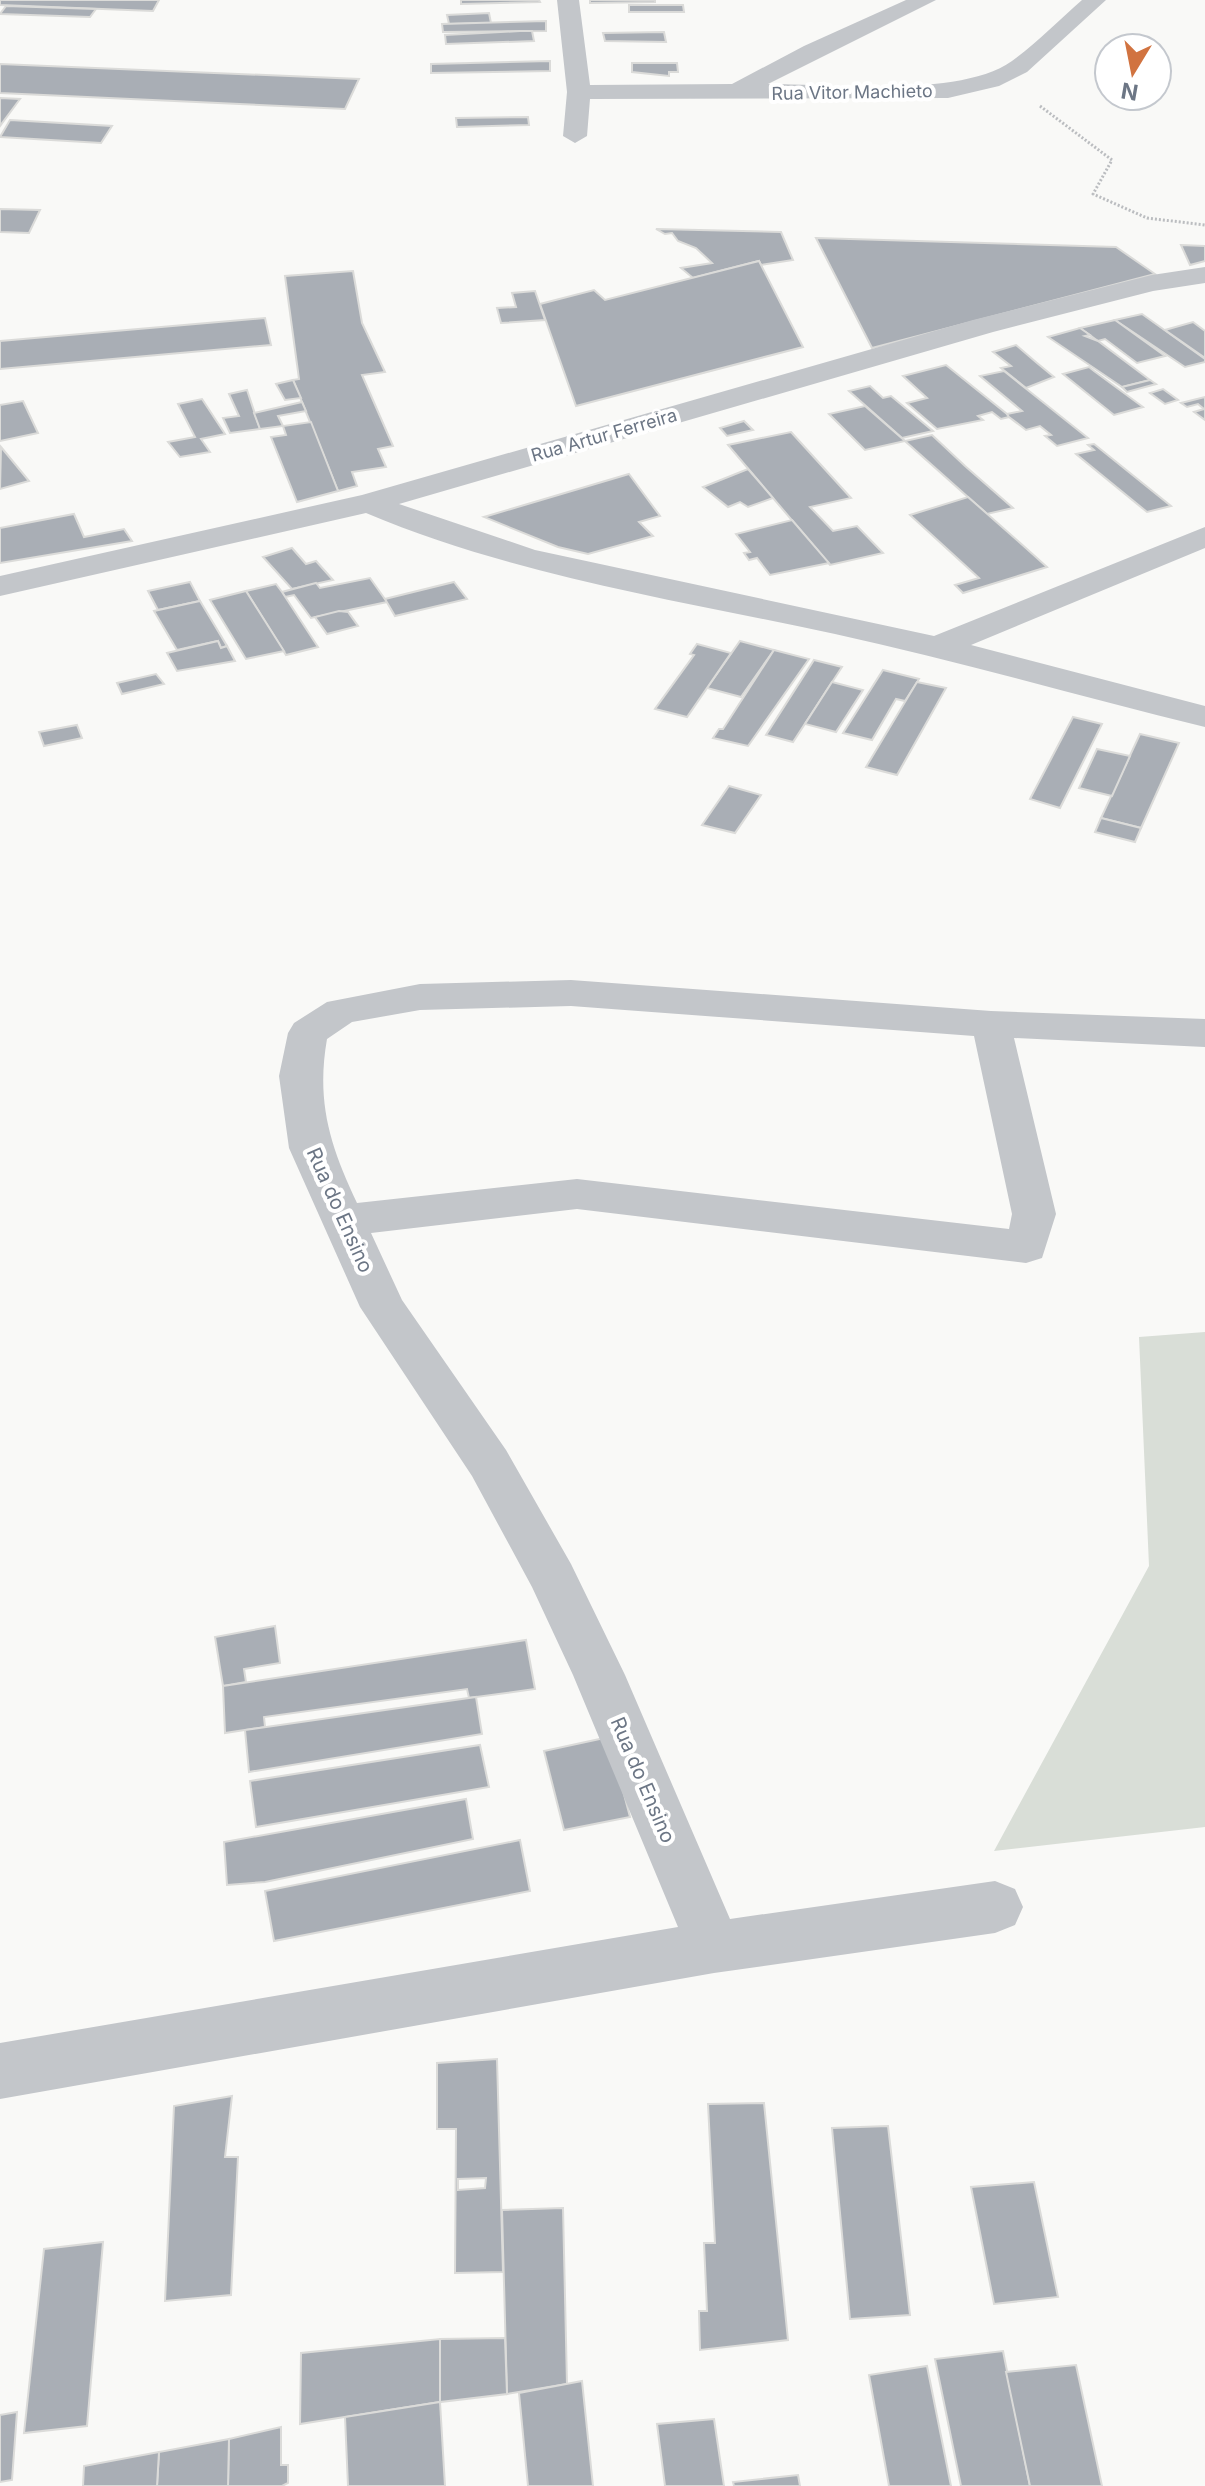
<svg xmlns="http://www.w3.org/2000/svg" width="1205" height="2486" viewBox="0 0 1205 2486" font-family="Inter,sans-serif">
	<style>
		.green { fill: #d9ded7 }
		.building { fill: #a9aeb5; stroke: #dbdbd9; stroke-width: 2; fill-rule: evenodd }
		.lines { fill: none; stroke-linecap: round; stroke-linejoin: round }
		.path { stroke: #bbbdc0; stroke-width: 3; stroke-dasharray: 2 2; stroke-linecap: butt }
		.minor { fill: #c3c6ca; fill-rule: evenodd }
		.labels { text-anchor: middle; dominant-baseline: central; stroke-width: 8; stroke-linejoin: round; paint-order: stroke }
		.far-street-label { font-size: 18px; fill: #6c7685; stroke: #fff }
		.street-label { font-size: 20px; fill: #6c7685; stroke: #fff }
	</style>
	<rect width="100%" height="100%" fill="#f9f9f7"/>
	<path class="green" d="M 1205,1332 L 1205,1827 L 994,1851 L 1149,1566 L 1139,1337 Z"/>
	<g class="building">
		<path d="M 0,0 L 159,0 L 153,11 L 0,5 Z"/>
		<path d="M 461,0 L 539,0 L 540,2 L 461,4 Z"/>
		<path d="M 590,0 L 655,0 L 655,2 L 590,3 Z"/>
		<path d="M 629,5 L 683,5 L 684,12 L 629,12 Z"/>
		<path d="M 6,6 L 96,9 L 90,17 L 0,14 Z"/>
		<path d="M 489,13 L 491,23 L 449,24 L 447,15 Z"/>
		<path d="M 546,21 L 546,31 L 443,32 L 442,24 Z"/>
		<path d="M 520,31 L 532,31 L 534,41 L 446,44 L 445,35 Z"/>
		<path d="M 664,32 L 666,42 L 605,41 L 603,33 Z"/>
		<path d="M 550,61 L 550,71 L 431,73 L 431,64 Z"/>
		<path d="M 632,63 L 677,63 L 678,72 L 669,72 L 669,76 L 632,72 Z"/>
		<path d="M 0,64 L 359,79 L 345,109 L 0,93 Z"/>
		<path d="M 0,98 L 20,99 L 0,126 Z"/>
		<path d="M 528,117 L 529,125 L 457,127 L 456,118 Z"/>
		<path d="M 10,120 L 112,126 L 101,143 L 0,137 Z"/>
		<path d="M 0,209 L 40,210 L 29,233 L 0,232 Z"/>
		<path d="M 656,229 L 781,232 L 793,260 L 761,265 L 759,261 L 693,278 L 681,268 L 712,263 L 696,248 L 678,241 L 672,233 L 665,234 Z"/>
		<path d="M 816,238 L 1116,247 L 1155,274 L 872,348 Z"/>
		<path d="M 1181,245 L 1205,246 L 1205,261 L 1190,265 Z"/>
		<path d="M 759,261 L 803,347 L 576,406 L 540,304 L 594,290 L 605,300 Z"/>
		<path d="M 353,271 L 362,323 L 385,372 L 362,375 L 393,446 L 378,449 L 386,467 L 352,472 L 357,486 L 338,491 L 293,380 L 299,379 L 285,276 Z"/>
		<path d="M 535,291 L 545,320 L 501,323 L 497,308 L 516,307 L 512,293 Z"/>
		<path d="M 1142,314 L 1205,359 L 1205,362 L 1185,367 L 1115,320 Z"/>
		<path d="M 265,318 L 271,345 L 0,369 L 0,341 Z"/>
		<path d="M 1115,320 L 1165,356 L 1137,363 L 1105,339 L 1098,341 L 1080,328 Z"/>
		<path d="M 1193,322 L 1205,331 L 1205,358 L 1165,330 Z"/>
		<path d="M 1080,328 L 1090,335 L 1085,336 L 1098,341 L 1150,380 L 1122,387 L 1048,337 Z"/>
		<path d="M 1016,345 L 1037,363 L 1054,377 L 1026,388 L 1001,368 L 1011,366 L 993,352 Z"/>
		<path d="M 946,365 L 1007,414 L 1009,417 L 1001,419 L 992,412 L 978,416 L 983,420 L 937,429 L 907,403 L 927,398 L 903,376 Z"/>
		<path d="M 1089,367 L 1094,371 L 1143,407 L 1114,415 L 1063,374 Z"/>
		<path d="M 1004,371 L 1034,395 L 1088,438 L 1057,446 L 1045,436 L 1051,435 L 1040,426 L 1026,430 L 1009,417 L 1007,414 L 1022,411 L 980,376 Z"/>
		<path d="M 293,380 L 301,398 L 285,400 L 276,384 Z"/>
		<path d="M 1150,380 L 1156,384 L 1127,392 L 1122,387 Z"/>
		<path d="M 870,386 L 883,398 L 891,396 L 933,431 L 902,438 L 849,391 Z"/>
		<path d="M 1163,389 L 1178,400 L 1165,404 L 1150,393 Z"/>
		<path d="M 247,390 L 260,429 L 230,433 L 223,418 L 239,416 L 229,394 Z"/>
		<path d="M 1205,397 L 1205,420 L 1194,412 L 1204,409 L 1198,404 L 1187,407 L 1181,403 Z"/>
		<path d="M 202,399 L 225,434 L 201,439 L 210,452 L 180,457 L 168,442 L 195,437 L 178,404 Z"/>
		<path d="M 23,401 L 38,433 L 0,441 L 0,405 Z"/>
		<path d="M 302,402 L 306,411 L 278,416 L 283,426 L 260,429 L 254,413 Z"/>
		<path d="M 865,406 L 905,441 L 865,450 L 829,414 Z"/>
		<path d="M 744,421 L 753,430 L 727,436 L 720,428 Z"/>
		<path d="M 311,422 L 338,491 L 297,502 L 271,437 L 286,435 L 283,426 Z"/>
		<path d="M 791,432 L 851,498 L 810,507 L 833,531 L 857,526 L 883,553 L 830,565 L 728,445 Z"/>
		<path d="M 932,435 L 965,466 L 1013,508 L 987,514 L 905,441 Z"/>
		<path d="M 1094,444 L 1171,506 L 1147,512 L 1076,454 L 1094,450 L 1088,445 Z"/>
		<path d="M 1,447 L 29,481 L 0,489 Z"/>
		<path d="M 748,469 L 773,498 L 748,507 L 740,502 L 728,507 L 703,487 Z"/>
		<path d="M 629,474 L 660,516 L 639,522 L 653,536 L 588,554 L 558,547 L 484,517 Z"/>
		<path d="M 968,497 L 1018,541 L 1047,567 L 963,593 L 955,585 L 979,578 L 910,515 Z"/>
		<path d="M 74,514 L 84,537 L 124,529 L 132,541 L 0,563 L 0,528 Z"/>
		<path d="M 792,520 L 829,563 L 770,575 L 757,558 L 749,560 L 744,553 L 750,552 L 736,534 Z"/>
		<path d="M 292,548 L 306,564 L 316,561 L 333,580 L 292,589 L 263,557 Z"/>
		<path d="M 370,578 L 387,602 L 311,618 L 294,595 L 285,597 L 282,592 L 316,583 L 320,588 Z"/>
		<path d="M 190,582 L 200,601 L 158,610 L 148,591 Z"/>
		<path d="M 454,582 L 467,599 L 395,616 L 385,599 Z"/>
		<path d="M 276,584 L 282,592 L 318,647 L 286,655 L 246,591 Z"/>
		<path d="M 246,591 L 284,651 L 246,659 L 210,600 Z"/>
		<path d="M 200,601 L 227,646 L 221,648 L 218,641 L 177,650 L 154,611 Z"/>
		<path d="M 339,611 L 348,612 L 358,626 L 327,634 L 315,617 Z"/>
		<path d="M 218,641 L 221,648 L 227,646 L 235,661 L 177,671 L 167,653 Z"/>
		<path d="M 740,641 L 774,650 L 741,697 L 707,688 Z"/>
		<path d="M 697,644 L 731,653 L 687,717 L 655,709 L 694,655 L 690,654 Z"/>
		<path d="M 774,650 L 809,659 L 748,746 L 713,738 L 719,729 L 723,729 Z"/>
		<path d="M 814,660 L 842,667 L 793,742 L 766,735 Z"/>
		<path d="M 883,670 L 919,679 L 905,701 L 896,699 L 872,740 L 843,733 Z"/>
		<path d="M 156,674 L 164,684 L 122,694 L 117,683 Z"/>
		<path d="M 832,682 L 863,690 L 836,732 L 805,724 Z"/>
		<path d="M 917,682 L 946,688 L 897,775 L 866,767 Z"/>
		<path d="M 1073,717 L 1102,724 L 1060,808 L 1030,799 Z"/>
		<path d="M 77,725 L 82,738 L 44,746 L 39,732 Z"/>
		<path d="M 1140,734 L 1179,743 L 1141,828 L 1101,818 Z"/>
		<path d="M 1097,749 L 1130,756 L 1112,796 L 1079,788 Z"/>
		<path d="M 729,786 L 761,795 L 735,833 L 702,825 Z"/>
		<path d="M 1101,818 L 1141,828 L 1135,842 L 1095,832 Z"/>
		<path d="M 275,1626 L 280,1663 L 244,1669 L 246,1682 L 223,1686 L 215,1637 Z"/>
		<path d="M 526,1640 L 535,1689 L 469,1698 L 467,1689 L 264,1717 L 265,1727 L 225,1733 L 223,1686 Z"/>
		<path d="M 476,1697 L 482,1734 L 249,1772 L 245,1730 Z"/>
		<path d="M 609,1737 L 630,1817 L 564,1830 L 544,1751 Z"/>
		<path d="M 480,1745 L 489,1787 L 256,1827 L 250,1781 Z"/>
		<path d="M 466,1799 L 473,1839 L 265,1882 L 227,1885 L 224,1842 Z"/>
		<path d="M 520,1840 L 530,1891 L 274,1941 L 265,1891 Z"/>
		<path d="M 497,2059 L 503,2272 L 455,2273 L 456,2129 L 437,2129 L 437,2063 ZM 486,2178 L 485,2188 L 458,2190 L 458,2179 Z"/>
		<path d="M 232,2096 L 225,2157 L 238,2157 L 231,2295 L 165,2301 L 174,2106 Z"/>
		<path d="M 764,2103 L 788,2340 L 700,2350 L 699,2311 L 707,2311 L 704,2243 L 715,2243 L 708,2104 Z"/>
		<path d="M 888,2126 L 910,2315 L 850,2319 L 832,2128 Z"/>
		<path d="M 1034,2182 L 1058,2297 L 994,2304 L 971,2187 Z"/>
		<path d="M 563,2208 L 567,2384 L 507,2394 L 502,2210 Z"/>
		<path d="M 103,2242 L 87,2426 L 24,2433 L 44,2249 Z"/>
		<path d="M 505,2338 L 507,2394 L 440,2402 L 440,2339 Z"/>
		<path d="M 440,2339 L 440,2402 L 300,2424 L 301,2353 Z"/>
		<path d="M 1003,2351 L 1030,2486 L 961,2486 L 935,2359 Z"/>
		<path d="M 1076,2365 L 1102,2486 L 1030,2486 L 1006,2372 Z"/>
		<path d="M 927,2366 L 951,2486 L 889,2486 L 869,2375 Z"/>
		<path d="M 582,2381 L 593,2486 L 528,2486 L 519,2393 Z"/>
		<path d="M 440,2402 L 445,2486 L 348,2486 L 345,2417 Z"/>
		<path d="M 17,2412 L 12,2480 L 0,2482 L 0,2415 Z"/>
		<path d="M 714,2419 L 724,2486 L 665,2486 L 657,2424 Z"/>
		<path d="M 281,2427 L 281,2465 L 288,2465 L 288,2483 L 282,2486 L 228,2486 L 229,2439 Z"/>
		<path d="M 229,2439 L 228,2486 L 157,2486 L 159,2452 Z"/>
		<path d="M 159,2452 L 157,2486 L 83,2486 L 84,2466 Z"/>
		<path d="M 798,2475 L 800,2486 L 734,2486 L 733,2482 Z"/>
	</g>
	<g class="lines">
		<path class="path" d="M 1040,106 L 1112,160 L 1093,194 L 1147,218 L 1205,225"/>
		<g class="minor">
			<path d="M 557,0 L 579,0 L 590,85 L 732,84 L 804,46 L 906,0 L 936,0 L 768,84 C 832,84 960,98 1012,61 C 1036,44 1059,20 1082,0 L 1106,0 L 1027,72 L 999,86 L 948,98 L 590,99 L 587,136 L 575,143 L 563,136 L 567,92 Z"/>
			<path d="M 1205,267 L 1205,283 L 1153,291 L 993,332 L 399,504 L 535,550 L 934,636 L 1205,527 L 1205,548 L 971,645 L 1205,706 L 1205,727 C 1081,697 959,661 835,634 C 677,600 516,576 366,513 L 0,596 L 0,576 L 362,495 L 973,320 L 1152,275 Z"/>
			<path d="M 571,980 L 991,1011 L 1205,1019 L 1205,1047 L 1014,1038 L 1056,1214 L 1042,1258 L 1026,1263 L 577,1209 L 371,1233 L 402,1300 L 506,1450 L 571,1564 L 625,1675 L 730,1919 L 995,1881 L 1015,1889 L 1023,1907 L 1015,1925 L 995,1933 L 714,1973 L 0,2099 L 0,2043 L 678,1927 L 573,1675 L 532,1587 L 472,1476 L 360,1307 L 289,1148 L 279,1076 L 288,1033 L 294,1023 L 327,1002 L 420,984 ZM 571,1006 L 974,1036 L 1012,1214 L 1009,1229 L 577,1179 L 357,1203 C 330,1146 316,1102 327,1039 L 352,1022 L 420,1010 Z"/>
		</g>
	</g>
	<g class="labels">
		<g class="far-street-label">
			<text transform="translate(852 92) rotate(-1)">Rua Vitor Machieto</text>
			<text transform="translate(604 435) rotate(-16)">Rua Artur Ferreira</text>
		</g>
		<g class="street-label">
			<text transform="translate(340 1210) rotate(66)">Rua do Ensino</text>
			<text transform="translate(643 1780) rotate(67)">Rua do Ensino</text>
		</g>
	</g>
	<g transform="translate(1133 72) rotate(190)"><circle r="38" fill="#ffffff" stroke="#c4c8ce" stroke-width="2"/>
	<path d="M0-6L14 30L0 20L-14 30Z" fill="#d17340"/>
	<text y="-12" font-size="22" font-weight="bold" text-anchor="middle" fill="#6c7685">N</text>
	</g>
</svg>
